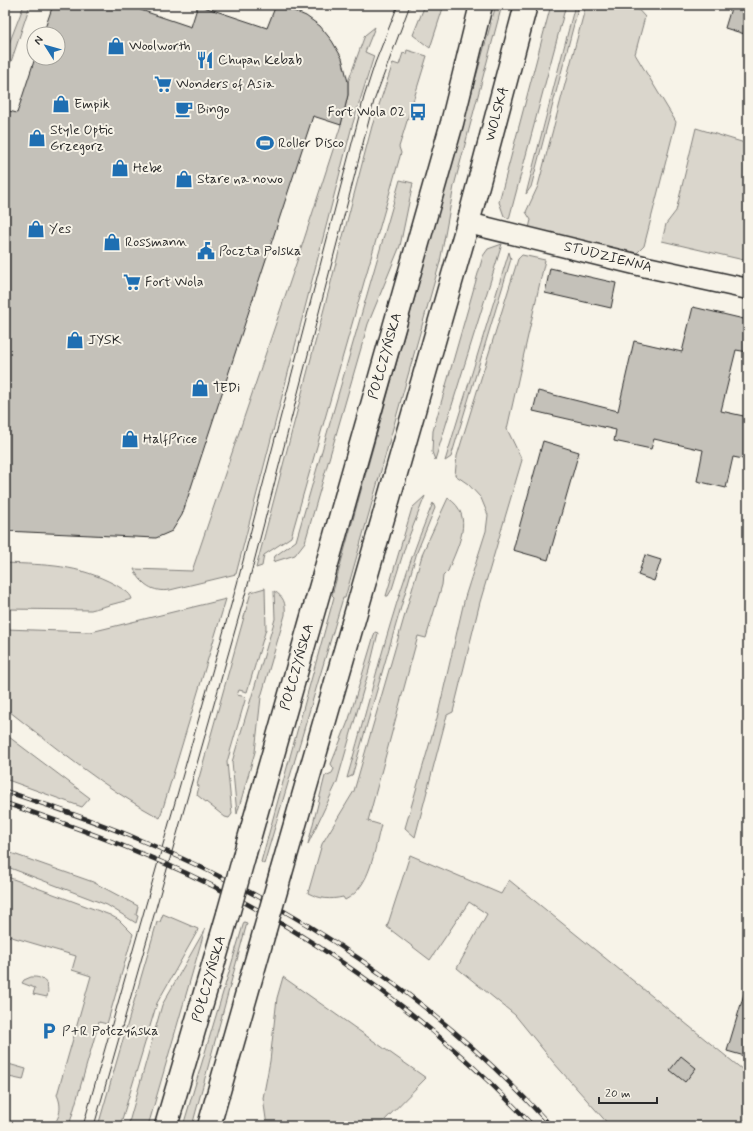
<svg xmlns="http://www.w3.org/2000/svg" width="753" height="1131" viewBox="0 0 753 1131" font-family="Mynerve,sans-serif">
	<style>
		.green { fill: #dad6cc; stroke: #82807c }
		.building { fill: #c4c1b9; stroke: #2b2b2b }
		.lines { fill: none; stroke-linecap: round; stroke-linejoin: round }
		.street-casing { stroke: #2b2b2b; stroke-width: 23 }
		.secondary-casing { stroke: #2b2b2b; stroke-width: 25 }
		.street { stroke: #f7f3e8; stroke-width: 20 }
		.secondary { stroke: #f7f3e8; stroke-width: 22 }
		.tram { stroke: #2b2b2b; stroke-width: 1 }
		.rail-casing { stroke: #2b2b2b; stroke-width: 4.5 }
		.rail { stroke: #f7f3e8; stroke-width: 3; stroke-dasharray: 9; stroke-linecap: butt }
		.secondary-bridge-casing { stroke: #2b2b2b; stroke-width: 25; stroke-linecap: butt }
		.secondary-bridge { stroke: #f7f3e8; stroke-width: 22 }
		.labels { text-anchor: middle; dominant-baseline: central; stroke-width: 4; stroke-linejoin: round; paint-order: stroke }
		.poi-label { font-size: 14px; fill: #2b2b2b; stroke: #f7f3e8; text-anchor: start }
		.street-label { font-size: 14px; fill: #2b2b2b; stroke: #f7f3e8 }
	</style>
	<rect width="100%" height="100%" fill="#f7f3e8"/>
	<filter id="ink" filterUnits="userSpaceOnUse"><feTurbulence type="fractalNoise" baseFrequency=".025" numOctaves="2"/><feDisplacementMap in="SourceGraphic" scale="8" xChannelSelector="R" yChannelSelector="G"/><feConvolveMatrix kernelMatrix="1 2 1 2 8 2 1 2 1" color-interpolation-filters="sRGB"/></filter>
	<g filter="url(#ink)">
		<g class="green">
			<path d="M 24,5 L 30,5 L 11,62 L 5,69 L 5,54 Z"/>
			<path d="M 425,5 L 444,5 L 430,48 L 413,35 Z"/>
			<path d="M 496,5 L 502,5 L 454,186 L 440,262 L 345,598 L 343,598 L 264,864 L 261,862 L 334,597 L 332,595 Z"/>
			<path d="M 551,5 L 566,5 L 509,219 L 504,216 L 499,202 Z"/>
			<path d="M 575,5 L 579,5 L 531,187 L 526,194 Z"/>
			<path d="M 586,5 L 634,5 L 645,17 L 635,54 L 676,122 L 644,246 L 636,254 L 529,228 L 531,220 L 526,212 L 538,186 Z"/>
			<path d="M 375,27 L 365,52 L 374,56 L 352,126 L 236,574 L 170,590 C 153,593 141,584 134,569 L 192,571 L 298,258 L 341,125 L 348,95 L 348,82 L 365,35 Z"/>
			<path d="M 407,50 L 427,56 L 399,147 L 401,153 L 291,537 L 264,555 L 262,566 L 256,568 L 372,126 L 393,63 L 399,65 L 403,53 L 406,54 Z"/>
			<path d="M 696,128 L 748,144 L 748,261 L 662,241 L 666,224 L 676,211 Z"/>
			<path d="M 400,180 L 413,183 L 400,246 L 368,324 L 305,542 L 295,555 L 273,562 L 275,556 L 296,541 Z"/>
			<path d="M 502,244 L 435,460 L 432,452 L 433,431 L 483,256 L 488,249 Z"/>
			<path d="M 509,252 L 511,259 L 451,457 L 445,461 Z"/>
			<path d="M 522,255 L 545,260 L 507,429 L 522,460 L 480,602 L 453,712 L 447,715 L 415,837 L 405,828 L 437,718 L 465,597 L 486,531 L 488,515 L 481,498 L 468,484 L 455,475 L 457,456 L 518,259 Z"/>
			<path d="M 425,496 L 406,544 L 392,589 L 388,596 L 386,596 L 412,508 Z"/>
			<path d="M 448,498 C 476,516 457,547 448,571 L 443,576 L 442,585 L 426,638 L 418,636 L 368,821 L 381,825 C 374,850 371,887 345,900 L 343,897 C 330,900 320,899 308,893 L 322,844 L 354,791 L 423,552 Z"/>
			<path d="M 433,503 L 435,508 L 417,552 L 352,776 L 347,778 C 374,686 395,592 433,503 Z"/>
			<path d="M 5,563 C 47,565 77,564 116,585 C 122,589 130,592 132,599 L 91,610 L 5,609 Z"/>
			<path d="M 265,588 L 266,629 L 247,692 L 239,690 L 237,695 L 246,697 L 227,762 L 232,814 L 229,818 L 225,817 L 197,795 L 199,786 L 197,785 L 251,592 Z"/>
			<path d="M 274,591 C 284,597 286,603 285,615 L 261,697 L 255,752 L 237,814 L 232,762 L 275,619 Z"/>
			<path d="M 226,599 L 160,818 C 104,788 55,747 5,708 L 5,629 L 91,632 Z"/>
			<path d="M 375,632 L 378,633 L 369,670 L 337,782 L 308,844 L 325,776 L 332,773 L 334,769 L 331,764 L 349,719 Z"/>
			<path d="M 5,734 L 90,798 L 82,807 L 5,779 Z"/>
			<path d="M 5,851 L 93,882 L 138,906 L 136,915 L 138,916 L 136,923 L 107,905 L 5,866 Z"/>
			<path d="M 410,855 L 501,894 L 509,880 L 748,1074 L 748,1126 L 610,1126 L 554,1063 L 515,1015 L 457,968 L 487,914 L 469,902 L 430,960 L 387,927 Z"/>
			<path d="M 5,876 L 110,915 L 119,920 L 133,934 L 107,1024 L 99,1022 L 69,1126 L 51,1126 C 61,1119 62,1105 57,1095 L 91,976 L 72,970 L 76,956 L 5,935 Z"/>
			<path d="M 163,914 L 198,929 L 197,932 L 157,1003 L 120,1126 L 98,1126 L 157,922 L 160,922 Z"/>
			<path d="M 244,922 L 247,923 L 192,1126 L 183,1126 Z"/>
			<path d="M 205,929 L 148,1126 L 128,1126 L 162,1005 Z"/>
			<path d="M 31,977 C 45,976 50,985 47,997 L 33,994 L 35,988 L 22,983 L 24,980 Z"/>
			<path d="M 283,977 L 426,1078 L 379,1126 L 267,1126 L 263,1098 L 270,1061 L 277,998 Z"/>
			<path d="M 5,1063 L 26,1069 L 23,1080 L 9,1077 L 7,1083 L 5,1083 Z"/>
		</g>
		<g class="building">
			<path d="M 53,5 L 126,5 L 191,27 L 198,5 L 267,28 L 276,5 L 280,5 L 306,16 L 320,26 L 332,41 L 342,58 L 348,82 L 348,95 L 341,125 L 313,116 L 182,515 L 172,531 L 156,538 L 5,531 L 5,110 L 17,113 L 35,58 L 58,58 L 58,34 L 43,34 Z"/>
			<path d="M 732,5 L 748,5 L 748,35 L 725,28 Z"/>
			<path d="M 550,268 L 616,283 L 611,308 L 545,293 Z"/>
			<path d="M 693,307 L 748,320 L 748,352 L 736,350 L 721,411 L 748,417 L 748,460 L 733,457 L 726,488 L 697,481 L 703,450 L 654,439 L 651,449 L 614,441 L 616,430 L 533,411 L 538,391 L 618,411 L 634,341 L 682,352 Z"/>
			<path d="M 543,441 L 579,452 L 548,560 L 513,550 Z"/>
			<path d="M 645,555 L 661,560 L 654,581 L 638,575 Z"/>
			<path d="M 744,994 L 748,995 L 748,1057 L 727,1051 Z"/>
			<path d="M 681,1056 L 696,1068 L 685,1082 L 670,1070 Z"/>
		</g>
		<g class="lines">
			<g class="street-casing">
				<path id="street" d="M 468,223 L 647,267 L 748,289"/>
			</g>
			<g class="secondary-casing">
				<g id="secondary">
					<path d="M 245,853 L 452,123 L 481,5"/>
					<path d="M 281,873 L 468,223 L 526,5"/>
					<path d="M 166,1126 L 228,914"/>
					<path d="M 209,1126 L 264,933"/>
				</g>
			</g>
			<use href="#street" class="street"/>
			<use href="#secondary" class="secondary"/>
			<g class="tram">
				<path d="M 83,1126 L 237,584 L 364,97 L 375,63 L 398,5"/>
				<path d="M 94,1126 L 249,581 L 374,101 L 410,5"/>
			</g>
			<g class="rail-casing">
				<g id="rail">
					<path d="M 5,791 C 50,806 96,821 140,840 C 295,904 438,1001 551,1126"/>
					<path d="M 5,803 C 85,830 166,860 240,900 C 349,959 448,1036 533,1126"/>
				</g>
			</g>
			<use href="#rail" class="rail"/>
			<g class="secondary-bridge-casing">
				<g id="secondary-bridge">
					<path d="M 228,914 L 245,853"/>
					<path d="M 264,933 L 281,873"/>
				</g>
			</g>
			<use href="#secondary-bridge" class="secondary-bridge"/>
		</g>
	</g>
	<defs>
		<g id="shop-bare" transform="scale(1.38)"><path d="M-5-2.5h2.3a2.7 3.5 0 0 1 5.4 0H5L5.5 6h-11ZM-1.5-2.5h3a1.5 2.3 0 0 0-3 0Z" fill="#1f6fb2" stroke="#f7f3e8" stroke-width="2.5" paint-order="stroke"/></g>
		<g id="restaurant-bare" transform="scale(1.38)"><path d="M-5-6h1v4h1v-4h1v4h1v-4h1v5L-1.5 .5V6h-2V.5L-5-1ZM5-6V6H3V1.5H1.5Q1.5-4 5-6Z" fill="#1f6fb2" stroke="#f7f3e8" stroke-width="2.5" paint-order="stroke"/></g>
		<g id="supermarket-bare" transform="scale(1.38)"><path d="M-6-5.5h2.5l.6 2H6L4.5 2H-2.5L-4.4-4H-6ZM-1.5 3.2a1.3 1.3 0 1 0 .1 0ZM3 3.2a1.3 1.3 0 1 0 .1 0Z" fill="#1f6fb2" stroke="#f7f3e8" stroke-width="2.5" paint-order="stroke"/></g>
		<g id="cafe-bare" transform="scale(1.38)"><path d="M-5.5-4.5H6V0H3Q3 3.5 0 3.5H-2.5Q-5.5 3.5-5.5 0ZM3-3.2v2h1.7v-2ZM-6 4.5H4V6H-6Z" fill="#1f6fb2" stroke="#f7f3e8" stroke-width="2.5" paint-order="stroke"/></g>
		<g id="bus-bare" transform="scale(1.38)"><path d="M-5-6H5V4H4V6H2V4H-2V6H-4V4H-5ZM-3.5-4V0h7V-4ZM-3.5 1.2v1.5H-2V1.2ZM2 1.2v1.5H3.5V1.2Z" fill="#1f6fb2" stroke="#f7f3e8" stroke-width="2.5" paint-order="stroke"/></g>
		<g id="stadium-bare" transform="scale(1.38)"><path d="M0-5a6.5 5 0 1 0 0 10a6.5 5 0 1 0 0-10ZM-3.5-1.8h7v3.6h-7Z" fill="#1f6fb2" stroke="#f7f3e8" stroke-width="2.5" paint-order="stroke"/></g>
		<g id="civic-bare" transform="scale(1.38)"><path d="M-.6-6.5H3V-4.5H.6V-3L4-1V1h2V6H-6V1h2V-1L-.6-3ZM-1.2 2.5V6h2.4V2.5Z" fill="#1f6fb2" stroke="#f7f3e8" stroke-width="2.5" paint-order="stroke"/></g>
		<g id="parking-bare" transform="scale(1.38)"><path d="M-3.5-5.5H1a3.5 3.5 0 0 1 0 7H-1V5.5H-3.5ZM-1-3.4V-.6H.8a1.4 1.4 0 0 0 0-2.8Z" fill="#1f6fb2" stroke="#f7f3e8" stroke-width="2.5" paint-order="stroke"/></g>
	</defs>
	<g fill-rule="evenodd">
		<use href="#shop-bare" x="116" y="46"/>
		<use href="#restaurant-bare" x="205" y="60"/>
		<use href="#supermarket-bare" x="163" y="84"/>
		<use href="#shop-bare" x="61" y="104"/>
		<use href="#cafe-bare" x="184" y="109"/>
		<use href="#bus-bare" x="418" y="112"/>
		<use href="#shop-bare" x="37" y="138"/>
		<use href="#stadium-bare" x="265" y="143"/>
		<use href="#shop-bare" x="120" y="168"/>
		<use href="#shop-bare" x="184" y="179"/>
		<use href="#shop-bare" x="36" y="229"/>
		<use href="#shop-bare" x="112" y="242"/>
		<use href="#civic-bare" x="206" y="251"/>
		<use href="#supermarket-bare" x="132" y="282"/>
		<use href="#shop-bare" x="75" y="340"/>
		<use href="#shop-bare" x="200" y="388"/>
		<use href="#shop-bare" x="130" y="439"/>
		<use href="#parking-bare" x="49" y="1031"/>
	</g>
	<g class="labels">
		<g class="poi-label">
			<text x="129" y="46">Woolworth</text>
			<text x="218" y="60">Chupan Kebab</text>
			<text x="176" y="84">Wonders of Asia</text>
			<text x="74" y="104">Empik</text>
			<text x="197" y="109">Bingo</text>
			<text x="405" y="112" text-anchor="end">Fort Wola 02</text>
			<text x="50" y="130">Style Optic<tspan x="50" dy="16">Grzegorz</tspan></text>
			<text x="278" y="143">Roller Disco</text>
			<text x="133" y="168">Hebe</text>
			<text x="197" y="179">Stare na nowo</text>
			<text x="49" y="229">Yes</text>
			<text x="125" y="242">Rossmann</text>
			<text x="219" y="251">Poczta Polska</text>
			<text x="145" y="282">Fort Wola</text>
			<text x="88" y="340">JYSK</text>
			<text x="213" y="388">TEDi</text>
			<text x="143" y="439">HalfPrice</text>
			<text x="62" y="1031">P+R Połczyńska</text>
		</g>
		<g class="street-label">
			<text transform="translate(497 114) rotate(-75)">WOLSKA</text>
			<text transform="translate(608 257) rotate(14)">STUDZIENNA</text>
			<text transform="translate(385 356) rotate(-74)">POŁCZYŃSKA</text>
			<text transform="translate(297 667) rotate(-74)">POŁCZYŃSKA</text>
			<text transform="translate(209 979) rotate(-74)">POŁCZYŃSKA</text>
		</g>
	</g>
	<rect width="753" height="1131" fill="none" stroke="#f7f3e8" stroke-width="20"/>
	<rect x="10" y="10" width="733" height="1111" fill="none" stroke="#2b2b2b" stroke-width="1.5" filter="url(#ink)"/>
	<g transform="translate(46 46) rotate(307)"><circle r="19" fill="#f7f3e8" stroke="#a5a39c"/>
	<path d="M0-3L7 15L0 10L-7 15Z" fill="#1f6fb2"/>
	<text y="-6" font-size="11" font-weight="bold" text-anchor="middle" fill="#2b2b2b">N</text>
	</g>
	<path d="M599 1097v6h58v-6" fill="none" stroke="#2b2b2b" stroke-width="2"/>
	<text x="605" y="1097" font-size="12" fill="#2b2b2b" stroke="#f7f3e8" stroke-width="3" paint-order="stroke">20 m</text>
</svg>
